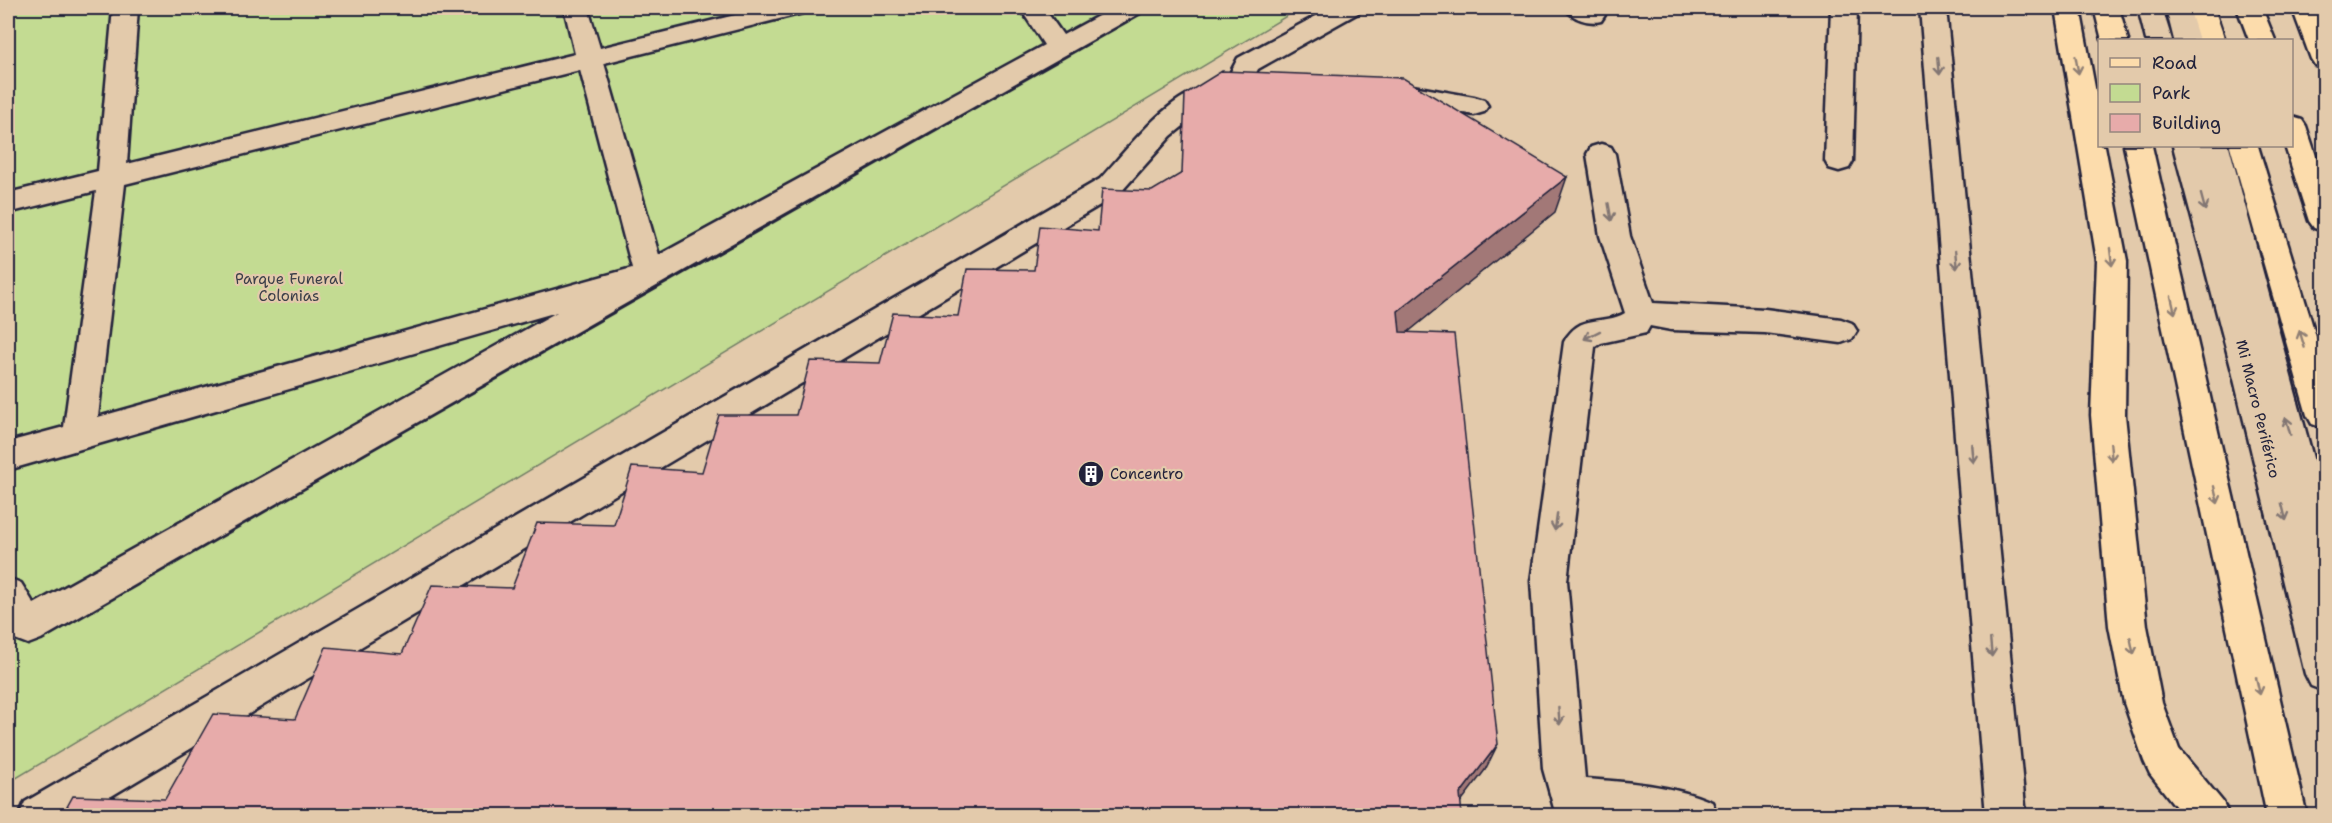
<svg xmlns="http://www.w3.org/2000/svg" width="2332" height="823" viewBox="0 0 2332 823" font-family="'Shantell Sans',sans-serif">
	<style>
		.green { fill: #c3db92; stroke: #727e66; stroke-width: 1.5 }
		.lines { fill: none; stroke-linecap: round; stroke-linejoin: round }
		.minor-casing { stroke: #22223b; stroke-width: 5 }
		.major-casing { stroke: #22223b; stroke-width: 5 }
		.highway-casing { stroke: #22223b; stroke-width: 5 }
		.minor { fill: #e3caab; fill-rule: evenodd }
		.major { fill: #fcdcac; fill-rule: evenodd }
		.highway { fill: #fcdcac; fill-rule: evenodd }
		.shaded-wall { fill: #a27877; stroke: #22223b; stroke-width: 1.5 }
		.building { fill: #e7abaa; stroke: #22223b; stroke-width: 1.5 }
		.oneway { stroke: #8f7f74 }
		.oneway2 { stroke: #827673 }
		.labels { text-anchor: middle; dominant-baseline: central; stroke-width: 4.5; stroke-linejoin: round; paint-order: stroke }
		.park-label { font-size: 15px; fill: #3a3e48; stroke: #e3caab }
		.street-label { font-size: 15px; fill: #22223b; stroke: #e3caab }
		.poi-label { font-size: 15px; fill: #22223b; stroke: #e3caab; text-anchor: start }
	</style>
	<rect width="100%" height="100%" fill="#e3caab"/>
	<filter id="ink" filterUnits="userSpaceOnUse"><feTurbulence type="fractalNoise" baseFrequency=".0167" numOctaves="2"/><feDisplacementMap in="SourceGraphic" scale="12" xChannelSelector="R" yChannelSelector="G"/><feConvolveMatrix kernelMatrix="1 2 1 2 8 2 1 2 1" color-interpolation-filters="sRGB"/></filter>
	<g filter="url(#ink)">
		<path class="green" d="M 8,8 L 1300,8 L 8,783 Z"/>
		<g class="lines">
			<g class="minor-casing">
				<g id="minor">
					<path d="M 113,8 L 138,8 L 127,164 L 575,54 L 564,8 L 588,8 L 600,48 L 764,8 L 806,8 L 803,13 L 604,63 L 659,255 L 1044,45 L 1020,8 L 1044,8 L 1063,35 L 1113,8 L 1144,8 L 1140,13 C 773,219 406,428 41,639 L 28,644 L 15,639 L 8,626 L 8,578 L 21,583 L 34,604 L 557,312 L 8,470 L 8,442 L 64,427 L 96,191 L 8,213 L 8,193 L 98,171 ZM 580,70 L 632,268 L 98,417 L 125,184 Z"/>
					<path d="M 1331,8 L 1362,8 L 1358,13 L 1258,69 L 1250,85 L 1253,108 L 1249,114 L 1239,117 L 1229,114 L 1225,108 L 1224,85 L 1238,58 Z"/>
					<path d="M 1565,8 L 1597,8 L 1605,15 L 1601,21 C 1588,24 1573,19 1565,8 Z"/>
					<path d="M 1831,8 L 1857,8 L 1853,161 L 1849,168 L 1839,171 L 1829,168 L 1825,161 Z"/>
					<path d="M 1920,8 L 1946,8 L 2026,816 L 1986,816 Z"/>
					<path d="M 2138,8 L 2162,8 L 2172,40 L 2146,40 Z"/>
					<path d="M 2166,8 L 2190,8 L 2200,40 L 2174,40 Z"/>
					<path d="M 1396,83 L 1474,97 L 1484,100 L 1488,106 L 1484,112 L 1474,115 L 1386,98 L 1383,92 L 1386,86 Z"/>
					<path d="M 1199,90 L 1209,93 L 1213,99 L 1209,105 L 1171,136 L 1120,193 L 78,816 L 19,816 L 25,802 L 1100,179 C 1124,153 1165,99 1199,90 Z"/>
					<path d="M 1601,144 L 1611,147 L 1615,154 L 1630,236 L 1653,303 L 1765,309 L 1841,319 L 1852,323 L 1857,331 L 1852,339 L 1841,343 L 1765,333 L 1671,330 L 1650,326 L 1646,333 L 1601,343 L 1595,347 L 1567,581 L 1585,779 C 1628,782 1672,785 1712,802 L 1718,816 L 1563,816 L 1555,812 L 1543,769 L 1531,581 L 1564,342 C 1580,312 1603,326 1625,313 L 1600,236 L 1587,154 L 1591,147 Z"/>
					<path d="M 2173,146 L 2201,146 L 2202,148 L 2201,146 L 2229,146 L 2324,499 L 2324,579 L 2318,577 L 2324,603 L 2324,691 L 2311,686 L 2305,674 L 2232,371 Z"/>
				</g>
			</g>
			<g class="major-casing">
				<path id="major" d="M 2292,8 L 2318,8 L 2324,26 L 2324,67 L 2315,65 L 2311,59 Z"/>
			</g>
			<g class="highway-casing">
				<g id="highway">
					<path d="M 2055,8 L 2080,8 L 2100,114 L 2100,146 L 2105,146 L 2127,261 L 2125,415 L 2147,626 L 2162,703 L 2179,749 L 2223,802 L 2229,816 L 2183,816 L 2150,774 L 2144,761 L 2124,703 L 2109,626 L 2091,415 L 2097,261 Z"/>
					<path d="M 2094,8 L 2119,8 L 2128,40 L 2102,40 Z"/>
					<path d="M 2189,8 L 2214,8 L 2225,40 L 2199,40 Z"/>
					<path d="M 2237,8 L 2262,8 L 2275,40 L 2249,40 Z"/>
					<path d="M 2292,117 L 2302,120 L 2306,126 L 2324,180 L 2324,231 L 2314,228 L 2309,221 L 2285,146 L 2292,146 Z"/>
					<path d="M 2124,146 L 2152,146 L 2307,816 L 2267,816 Z"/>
					<path d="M 2230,146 L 2258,146 L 2324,363 L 2324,428 L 2312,424 L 2307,415 Z"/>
				</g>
			</g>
			<use href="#minor" class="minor"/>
			<use href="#major" class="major"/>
			<use href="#highway" class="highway"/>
		</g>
		<g class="shaded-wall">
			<path d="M 1567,177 L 1555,212 L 1391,346 L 1398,311 Z"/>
			<path d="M 1498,744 L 1485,770 L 1450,816 L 1460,794 Z"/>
		</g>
		<path class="building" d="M 1222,71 L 1403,78 L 1567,177 L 1398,311 L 1400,332 L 1454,334 L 1498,744 L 1460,794 L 1462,816 L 62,816 L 73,796 L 165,799 L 213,714 L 295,719 L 326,647 L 402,654 L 432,585 L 512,588 L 537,523 L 614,525 L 632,467 L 702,472 L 719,415 L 796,415 L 810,361 L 880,363 L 893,313 L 958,316 L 967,269 L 1034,270 L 1040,226 L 1098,231 L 1102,189 L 1152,191 L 1182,173 L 1185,94 Z"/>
		<defs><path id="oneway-shaft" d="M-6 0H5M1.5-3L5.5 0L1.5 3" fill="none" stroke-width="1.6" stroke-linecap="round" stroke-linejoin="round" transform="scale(1.5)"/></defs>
		<g class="oneway">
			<use href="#oneway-shaft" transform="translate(2077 65) rotate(80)"/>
			<use href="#oneway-shaft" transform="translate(2111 257) rotate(83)"/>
			<use href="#oneway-shaft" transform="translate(2173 305) rotate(77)"/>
			<use href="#oneway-shaft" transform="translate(2302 339) rotate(-107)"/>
			<use href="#oneway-shaft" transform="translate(2111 452) rotate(85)"/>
			<use href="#oneway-shaft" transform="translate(2216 495) rotate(77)"/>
			<use href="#oneway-shaft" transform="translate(2132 646) rotate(79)"/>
			<use href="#oneway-shaft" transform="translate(2258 686) rotate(77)"/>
		</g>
		<g class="oneway2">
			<use href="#oneway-shaft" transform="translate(1939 66) rotate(85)"/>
			<use href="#oneway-shaft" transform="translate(2203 202) rotate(75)"/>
			<use href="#oneway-shaft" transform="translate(1610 212) rotate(80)"/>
			<use href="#oneway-shaft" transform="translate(1956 260) rotate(85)"/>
			<use href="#oneway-shaft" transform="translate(1592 335) rotate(153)"/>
			<use href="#oneway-shaft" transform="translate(2288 426) rotate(-105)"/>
			<use href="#oneway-shaft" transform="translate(1973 454) rotate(85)"/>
			<use href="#oneway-shaft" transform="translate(2284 512) rotate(76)"/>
			<use href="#oneway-shaft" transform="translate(1556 522) rotate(98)"/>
			<use href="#oneway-shaft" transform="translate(1991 648) rotate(85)"/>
			<use href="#oneway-shaft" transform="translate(1559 716) rotate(86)"/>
		</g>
	</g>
	<defs>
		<g id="building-disc" transform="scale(1.35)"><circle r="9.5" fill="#22223b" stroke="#e3caab"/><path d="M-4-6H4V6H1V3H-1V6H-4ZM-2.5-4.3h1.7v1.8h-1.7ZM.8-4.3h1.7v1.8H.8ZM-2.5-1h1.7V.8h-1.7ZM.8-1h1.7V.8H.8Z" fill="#fff"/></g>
	</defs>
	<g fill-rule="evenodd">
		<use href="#building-disc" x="1091" y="474"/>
	</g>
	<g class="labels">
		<g class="park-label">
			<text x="289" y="279">Parque Funeral<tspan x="289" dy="17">Colonias</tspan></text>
		</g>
		<g class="street-label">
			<text transform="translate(2258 409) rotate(76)">Mi Macro Periférico</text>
		</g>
		<g class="poi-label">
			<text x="1110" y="474">Concentro</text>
		</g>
	</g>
	<rect width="2332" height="823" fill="none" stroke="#e3caab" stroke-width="30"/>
	<rect x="15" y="15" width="2302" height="793" fill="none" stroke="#22223b" stroke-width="2" filter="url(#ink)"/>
	<rect x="2098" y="39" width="195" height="108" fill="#e3caab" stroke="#96877e" stroke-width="1.5"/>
	<rect x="2110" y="58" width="30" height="9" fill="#fcdcac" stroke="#96877e" stroke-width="1.5"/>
	<text x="2152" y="69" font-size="18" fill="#22223b">Road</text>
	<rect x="2110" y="84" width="30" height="18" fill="#c3db92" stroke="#96877e" stroke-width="1.5"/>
	<text x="2152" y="99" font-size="18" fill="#22223b">Park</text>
	<rect x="2110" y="114" width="30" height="18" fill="#e7abaa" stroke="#96877e" stroke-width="1.5"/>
	<text x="2152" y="129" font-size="18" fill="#22223b">Building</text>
</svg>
